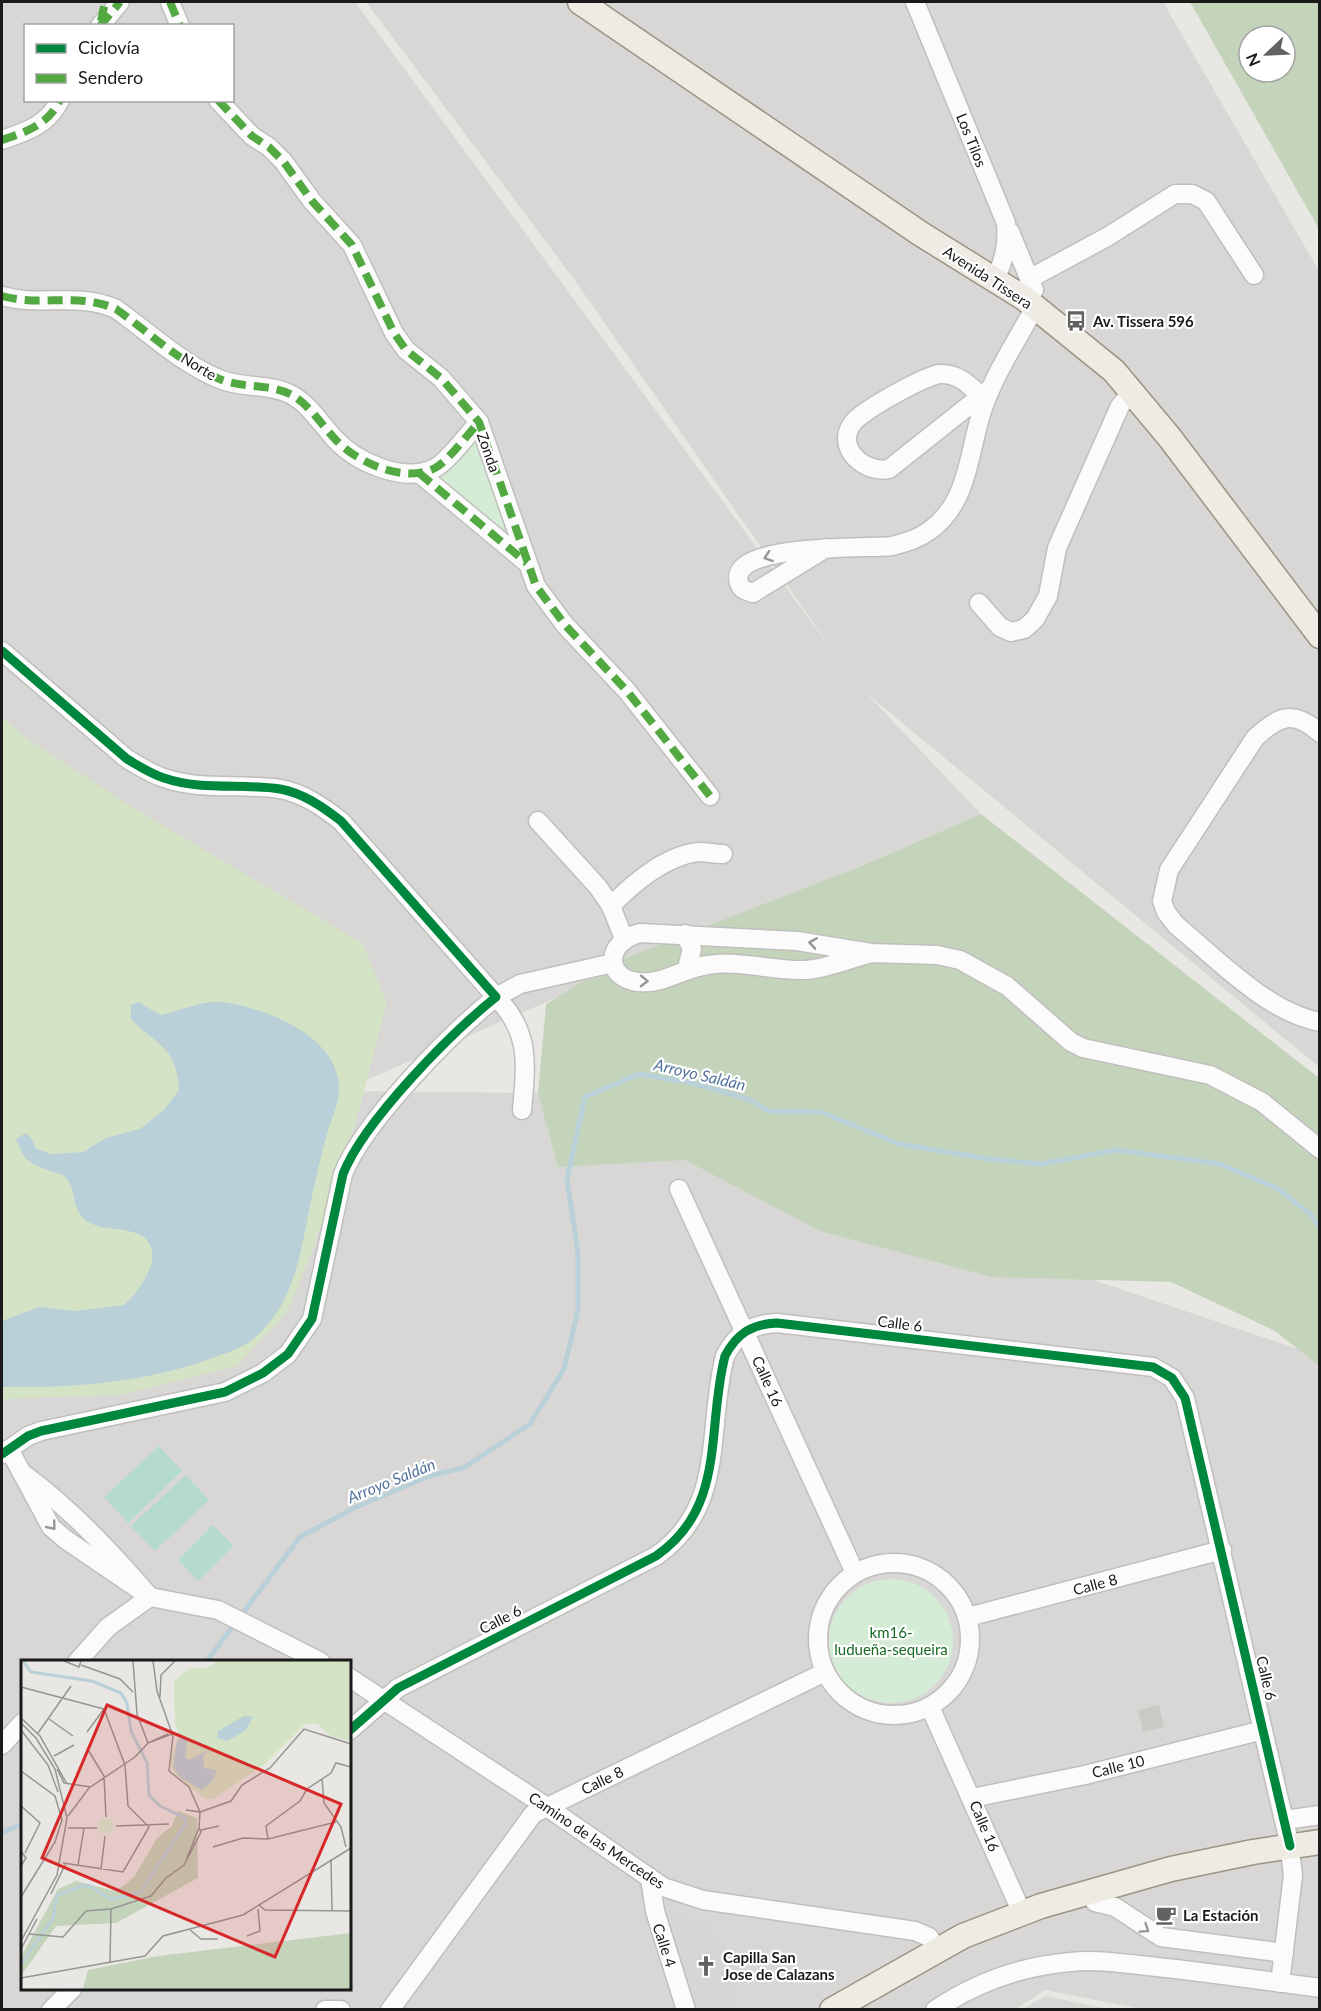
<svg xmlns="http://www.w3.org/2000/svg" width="1321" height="2011" viewBox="0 0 1321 2011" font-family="Lato,sans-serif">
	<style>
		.residential { fill: #d8d7d5; fill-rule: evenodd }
		.religious { fill: #d7d6d4 }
		.grass { fill: #d4e3c5 }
		.forest { fill: #c4d4bb; fill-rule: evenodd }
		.park { fill: #d4ecd5 }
		.pitch { fill: #b4dbcc }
		.water { fill: #bad0d8 }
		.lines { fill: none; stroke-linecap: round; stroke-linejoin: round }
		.stream { stroke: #bad0d8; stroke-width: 5 }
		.building { fill: #cbc9c6 }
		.minor-casing { stroke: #c0bfbd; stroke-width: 21 }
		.major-casing { stroke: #9b9483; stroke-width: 27 }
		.minor { stroke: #fcfbfb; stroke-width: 18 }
		.major { stroke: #eeeae4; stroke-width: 24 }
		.quiet { stroke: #52a942; stroke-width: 8; stroke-dasharray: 15 8; stroke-linecap: butt }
		.cycleway-casing { stroke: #fff; stroke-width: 13 }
		.cycleway { stroke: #00873e; stroke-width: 9 }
		.oneway { stroke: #969696 }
		.labels { text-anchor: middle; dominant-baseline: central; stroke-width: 4.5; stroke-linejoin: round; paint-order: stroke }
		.street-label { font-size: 15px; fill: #1a1a1a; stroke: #fff }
		.poi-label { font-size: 15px; font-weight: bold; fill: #1a1a1a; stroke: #fff; text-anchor: start }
		.park-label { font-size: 15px; fill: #186924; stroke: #fff }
		.water-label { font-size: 16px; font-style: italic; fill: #54749d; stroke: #fff }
		.inset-river { fill: none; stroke: #bad0d8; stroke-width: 3 }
		.inset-road { fill: none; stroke: #969593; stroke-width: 1.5 }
		.view { fill: #d62828; fill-opacity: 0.15; stroke: #d62828; stroke-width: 3 }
		.inset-edge { fill: none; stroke: #1a1a1a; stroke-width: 3 }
	</style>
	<rect width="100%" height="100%" fill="#e9e7e3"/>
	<g class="residential">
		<path d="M 2,2 L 355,2 L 838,658 L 576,282 L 366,2 L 1163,2 L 1319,271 L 1319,1067 L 866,693 L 981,814 L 341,1091 L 538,1093 L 1319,1356 L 1319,2009 L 1142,2009 L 1045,1990 L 1014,2010 L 2,2010 ZM 26,26 L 232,26 L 232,100 L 26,100 ZM 22,1662 L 350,1662 L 350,1988 L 22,1988 Z"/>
		<path d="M 1045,1996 L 1108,2009 L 1023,2009 Z"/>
	</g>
	<path class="religious" d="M 669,1912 L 711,1922 L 741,2009 L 699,2009 Z"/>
	<path class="grass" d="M 2,718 L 28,739 L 130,806 L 362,943 L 387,1002 L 357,1118 L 313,1249 L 288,1311 L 237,1366 L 121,1395 L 2,1399 Z"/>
	<g class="forest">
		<path d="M 1190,2 L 1319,2 L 1319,229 ZM 1249,36 L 1285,36 L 1285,72 L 1249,72 Z"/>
		<path d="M 981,814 L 1319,1078 L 1319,1366 L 1275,1331 L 1171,1282 L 992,1277 L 820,1231 L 685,1160 L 558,1167 L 538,1093 L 546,1004 L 613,963 L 859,867 Z"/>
	</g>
	<g class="park">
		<path d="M 476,439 L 507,536 L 438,479 Z"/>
		<circle cx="891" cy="1641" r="62"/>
	</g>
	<g class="pitch">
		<path d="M 159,1446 L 182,1471 L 128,1523 L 104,1497 Z"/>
		<path d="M 186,1475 L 209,1500 L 155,1551 L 131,1526 Z"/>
		<path d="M 213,1525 L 233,1546 L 198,1581 L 178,1560 Z"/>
	</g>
	<path class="water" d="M 139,1002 L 160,1015 C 179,1011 204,1000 222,1002 C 266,1008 340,1036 339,1090 C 339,1104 331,1120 327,1134 C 321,1154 317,1175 312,1196 C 301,1247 296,1308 249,1342 C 239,1349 224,1354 212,1358 C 145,1383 72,1388 2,1387 L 2,1321 L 39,1307 L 74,1311 L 124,1305 C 140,1291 169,1251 140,1235 C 125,1227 106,1231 90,1223 C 68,1210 79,1189 64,1176 C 61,1174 55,1173 51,1171 C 30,1164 24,1161 16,1139 L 26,1133 L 32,1139 L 35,1148 L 51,1154 L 83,1152 L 106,1138 L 140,1129 L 165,1109 L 179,1090 C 176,1045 158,1047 131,1019 L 131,1005 Z"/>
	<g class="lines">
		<g class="stream">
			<path d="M 206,1662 L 300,1537 L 354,1508 L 429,1476 L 463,1468 L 530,1424 L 564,1369 L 578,1310 L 578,1253 L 567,1179 L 585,1097 L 639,1074 L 692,1083 L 748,1099 L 768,1111 L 821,1112 L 899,1144 L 989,1159 L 1040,1164 L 1117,1150 L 1219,1164 L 1277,1188 L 1310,1214 L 1320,1228"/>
			<path d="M 2,1833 L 22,1824"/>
		</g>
	</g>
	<path class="building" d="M 1159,1705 L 1164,1727 L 1143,1732 L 1138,1710 Z"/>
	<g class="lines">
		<g class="minor-casing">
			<g id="minor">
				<path d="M 170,2 L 180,26"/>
				<path d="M 915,2 L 1006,223 C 1008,245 1004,260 995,280"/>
				<path d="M 100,26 L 120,2"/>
				<path d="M 218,100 L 252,136 L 269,147 L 283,161 L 312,201 L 352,245 L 394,333 L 406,350 L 441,378 L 479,422 L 536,586 L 565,625 L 627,691 L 710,796"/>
				<path d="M 2,140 C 26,132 48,125 60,100"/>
				<path d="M 1010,232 L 1034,290"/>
				<path d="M 1029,279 L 1107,237 L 1175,194 L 1192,194 L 1206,201 L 1254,275"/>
				<path d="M 2,296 C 40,307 78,292 116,309 C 150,333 184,366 222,380 C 243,388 270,384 290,394 C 308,403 321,424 335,439 C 356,462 404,484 435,468 C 448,461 468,434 479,422"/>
				<path d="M 980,395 C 969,385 958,373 940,374 C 925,376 860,411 852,424 C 835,448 865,474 889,469 L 991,388"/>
				<path d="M 419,473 L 526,562"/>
				<path d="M 826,548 L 753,593 C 747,591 741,590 739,583 C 726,542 871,549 892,546 C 905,543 918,539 929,531 C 970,502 968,451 983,408 C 995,373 1017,340 1035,307"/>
				<path d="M 979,603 L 1000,627 L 1011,632 L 1024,629 L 1035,619 L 1048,596 L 1057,548 L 1120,406 L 1132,391"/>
				<path d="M 2,651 L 127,759 C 139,766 151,774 164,778 C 202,791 241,783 280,789 C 303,793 323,807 341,821 L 496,997 C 451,1033 364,1121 343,1174 L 312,1319 L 288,1354 L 263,1373 L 225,1392 L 41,1431 L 28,1436 L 2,1454"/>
				<path d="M 1320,733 C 1294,710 1279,715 1255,738 L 1169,870 L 1162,901 L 1166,912 L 1176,925 C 1217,959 1267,1012 1320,1022"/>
				<path d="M 538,821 L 598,887 L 611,906 L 624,939"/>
				<path d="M 611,906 C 632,884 666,855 699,852 C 707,852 715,854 723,854"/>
				<path d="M 685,934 L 692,949 L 687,968"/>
				<path d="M 871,953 C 849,959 823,970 800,970 C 770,970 737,960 708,965 C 683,968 663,985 638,982 C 604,978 605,942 640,933 L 797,941 L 871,953 L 937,955 L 960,960 L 1007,986 L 1071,1042 L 1083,1048 L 1210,1075 L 1262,1102 L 1320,1149"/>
				<path d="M 522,1110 C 526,1065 531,1032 496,997 L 520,984 L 613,963"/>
				<path d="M 679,1189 L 855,1573"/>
				<path d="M 9,1449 L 51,1527 L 65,1539 L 150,1597 C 111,1552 73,1511 25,1475"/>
				<circle cx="894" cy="1639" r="76"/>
				<path d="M 968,1617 L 1222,1550"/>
				<path d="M 77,1662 L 108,1627 L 150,1597 L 218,1610 L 321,1662"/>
				<path d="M 350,1678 L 547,1807 L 663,1887 L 703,1900 L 915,1931 L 929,1937 L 937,1951"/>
				<path d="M 930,1707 L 1022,1913"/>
				<path d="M 350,1730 L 398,1688 L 656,1556 C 727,1507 706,1429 725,1356 C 737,1333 752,1324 777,1323 L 1153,1367 L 1172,1378 L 1185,1398 L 1290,1846"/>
				<path d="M 2,1745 L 22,1723"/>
				<path d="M 972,1798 L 1085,1775 L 1263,1730"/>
				<path d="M 1285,1820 L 1320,1815"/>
				<path d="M 650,1878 L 655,1911 L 686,2010"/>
				<path d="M 1095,1902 L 1115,1907 L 1161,1937 L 1284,1953"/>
				<path d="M 1280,1983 L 1293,1875 L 1291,1859"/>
				<path d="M 51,2010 L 73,1988"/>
				<path d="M 325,2010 L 341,2010"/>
				<path d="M 390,2010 L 533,1814 L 825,1672"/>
				<path d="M 935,2010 C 975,1983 1022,1966 1071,1962 C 1093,1959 1117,1963 1139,1965 C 1199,1971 1259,1980 1320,1988"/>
			</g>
		</g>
		<g class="major-casing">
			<g id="major">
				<path d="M 580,2 L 921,234 L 1024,298 L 1114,371 L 1170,438 L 1320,636"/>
				<path d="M 832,2010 L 963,1936 L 1041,1906 L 1171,1869 L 1253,1852 L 1320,1842"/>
			</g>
		</g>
		<use href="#minor" class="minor"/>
		<use href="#major" class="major"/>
		<g class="quiet">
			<path d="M 170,2 L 180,26"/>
			<path d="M 101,21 L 105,2"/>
			<path d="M 100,26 L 120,2"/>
			<path d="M 218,100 L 252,136 L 269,147 L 283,161 L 312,201 L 352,245 L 394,333 L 406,350 L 441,378 L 479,422 L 536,586 L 565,625 L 627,691 L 710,796"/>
			<path d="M 2,140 C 26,132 48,125 60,100"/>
			<path d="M 2,296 C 40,307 78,292 116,309 C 150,333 184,366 222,380 C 243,388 270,384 290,394 C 308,403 321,424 335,439 C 356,462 404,484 435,468 C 448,461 468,434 479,422"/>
			<path d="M 419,473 L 527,563"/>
		</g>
		<g class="cycleway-casing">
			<g id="cycleway">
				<path d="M 2,651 L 127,759 C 139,766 151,774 164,778 C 202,791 241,783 280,789 C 303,793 323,807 341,821 L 496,997 C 451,1033 364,1121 343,1174 L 312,1319 L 288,1354 L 263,1373 L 225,1392 L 41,1431 L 28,1436 L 2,1454"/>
				<path d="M 350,1730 L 398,1688 L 656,1556 C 727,1507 706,1429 725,1356 C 737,1333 752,1324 777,1323 L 1153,1367 L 1172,1378 L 1185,1398 L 1290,1846"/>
			</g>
		</g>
		<use href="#cycleway" class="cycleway"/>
	</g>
	<defs><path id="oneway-chevron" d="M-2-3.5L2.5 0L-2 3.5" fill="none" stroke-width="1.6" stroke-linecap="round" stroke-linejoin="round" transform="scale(1.5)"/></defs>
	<g class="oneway">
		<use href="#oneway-chevron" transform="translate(768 557) rotate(161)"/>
		<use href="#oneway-chevron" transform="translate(813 943) rotate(-171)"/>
		<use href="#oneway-chevron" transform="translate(644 981) rotate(1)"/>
		<use href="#oneway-chevron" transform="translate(52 1526) rotate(51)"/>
		<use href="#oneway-chevron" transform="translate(1145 1929) rotate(35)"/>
	</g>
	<defs>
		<g id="bus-bare" transform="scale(1.62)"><path d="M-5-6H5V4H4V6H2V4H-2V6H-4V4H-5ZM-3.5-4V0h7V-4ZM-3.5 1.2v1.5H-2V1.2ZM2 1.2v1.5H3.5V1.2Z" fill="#626260" stroke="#fff" stroke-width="2.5" paint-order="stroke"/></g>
		<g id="cafe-bare" transform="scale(1.62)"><path d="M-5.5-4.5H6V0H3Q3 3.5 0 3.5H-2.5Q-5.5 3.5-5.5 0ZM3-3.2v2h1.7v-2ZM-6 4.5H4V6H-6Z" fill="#626260" stroke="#fff" stroke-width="2.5" paint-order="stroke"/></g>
		<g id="church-bare" transform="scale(1.62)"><path d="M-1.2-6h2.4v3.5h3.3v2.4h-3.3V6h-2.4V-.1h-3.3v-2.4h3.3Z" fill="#626260" stroke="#fff" stroke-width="2.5" paint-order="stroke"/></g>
	</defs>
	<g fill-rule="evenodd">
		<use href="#bus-bare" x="1076" y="321"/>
		<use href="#cafe-bare" x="1166" y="1915"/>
		<use href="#church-bare" x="706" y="1966"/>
	</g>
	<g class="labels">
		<g class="street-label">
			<text transform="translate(972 140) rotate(68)">Los Tilos</text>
			<text transform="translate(988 277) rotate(33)">Avenida Tissera</text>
			<text transform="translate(199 366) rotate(31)">Norte</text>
			<text transform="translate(489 452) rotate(71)">Zonda</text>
			<text transform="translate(900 1323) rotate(7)">Calle 6</text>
			<text transform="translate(768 1381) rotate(66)">Calle 16</text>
			<text transform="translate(1095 1584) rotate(-15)">Calle 8</text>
			<text transform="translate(500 1619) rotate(-27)">Calle 6</text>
			<text transform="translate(1267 1678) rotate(77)">Calle 6</text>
			<text transform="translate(1118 1766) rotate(-14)">Calle 10</text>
			<text transform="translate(602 1780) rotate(-26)">Calle 8</text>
			<text transform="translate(985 1826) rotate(67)">Calle 16</text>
			<text transform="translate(597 1840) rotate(34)">Camino de las Mercedes</text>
			<text transform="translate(665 1945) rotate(72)">Calle 4</text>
		</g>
		<g class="poi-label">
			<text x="1093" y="321">Av. Tissera 596</text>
			<text x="1183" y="1915">La Estación</text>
			<text x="723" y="1957">Capilla San<tspan x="723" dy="17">Jose de Calazans</tspan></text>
		</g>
		<g class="park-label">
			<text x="891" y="1632">km16-<tspan x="891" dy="17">ludueña-sequeira</tspan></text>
		</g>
		<g class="water-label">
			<text transform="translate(700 1074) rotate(13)">Arroyo Saldán</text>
			<text transform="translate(391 1480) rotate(-22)">Arroyo Saldán</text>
		</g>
	</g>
	<g transform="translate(21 1660)">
		<rect width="330" height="330" fill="#e9e7e3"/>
		<path d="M 197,1 L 330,1 L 330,81 L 311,77 L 296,64 L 284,64 L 243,105 L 192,139 L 184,139 L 153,113 L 149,104 L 158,73 L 154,65 L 153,22 L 168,8 L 185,8 Z" fill="#d4e3c5"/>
		<path d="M 157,151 L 176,158 L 177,218 L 95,263 L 35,266 L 0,316 L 0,297 L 37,229 L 55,221 L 94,231 L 102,226 L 113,217 L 136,178 L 151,166 ZM 330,273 L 330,329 L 62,329 L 67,310 L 137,296 Z" fill="#c4d4bb"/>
		<path d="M77 166a8 8 0 1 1 16 0a8 8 0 1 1-16 0Z" fill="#d4ecd5"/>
		<path d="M 223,56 L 232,57 L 225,70 L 206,81 L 196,78 L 197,71 ZM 163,75 L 166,80 L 164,98 L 169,100 L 187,90 L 182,97 L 183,108 L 196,110 L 192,120 L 181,130 L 160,118 L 152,107 L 156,82 Z" fill="#bad0d8"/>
		<path class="inset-river" d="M 2,1 L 10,12 L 71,21 L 100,33 L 106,43 L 110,71 L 126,103 L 128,135 L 139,146 L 164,158 L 164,165 L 119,233 L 89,239 L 69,226 L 61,226 L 36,235M 0,304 L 32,258 L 36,235"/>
		<path class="inset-road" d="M 43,1 L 58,7 L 60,1M 132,1 L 136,31 L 152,76 L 148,111 L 168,127 L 179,152 L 210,141 L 221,125 L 249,108 L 283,69 L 330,84M 60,5 L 99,19 L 112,32M 0,27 L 83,49M 139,37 L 140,15 L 154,1M 0,58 L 19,76 L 46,124M 28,59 L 52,76M 0,63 L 15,78 L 34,109 L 46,158 L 36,215 L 0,281M 0,70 L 27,105 L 37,132M 66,72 L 83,49M 17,73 L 50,26M 147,74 L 127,83 L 151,74M 66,88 L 83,116 L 85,157M 33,96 L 53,85M 36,109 L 43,123 L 70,127M 0,111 L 34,136 L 41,160 L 34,182 L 0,237M 301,119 L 303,143 L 320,167 L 325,187M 0,146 L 19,163 L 4,193M 165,150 L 179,152 L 178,168M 47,156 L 68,128 L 114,97 L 127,83 L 116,54 L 112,1M 95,166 L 148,164M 47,168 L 76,168M 180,170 L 198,166M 247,179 L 245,166 L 279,141 L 286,129 L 310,113 L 315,103 L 330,107M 192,187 L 222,178 L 247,179 L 315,162M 0,191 L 5,198 L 0,206M 310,199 L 311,250M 42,203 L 102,212 L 128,167 L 107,146 L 104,105 L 83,49M 57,205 L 63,168M 80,209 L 84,176M 30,234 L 45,203M 238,245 L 244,250 L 330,251M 168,269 L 180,279 L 197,279M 8,274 L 42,277 L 65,251 L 90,249 L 130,236 L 145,218 L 163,205 L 180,172 L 178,168 L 166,198M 226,276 L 239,271 L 237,249M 0,289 L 16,259M 89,302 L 90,249M 0,318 L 124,296 L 142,276 L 222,255 L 330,188"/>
		<path class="view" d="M 86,45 L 320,144 L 254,297 L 21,198 Z"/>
		<rect width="330" height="330" class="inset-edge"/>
	</g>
	<rect width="1321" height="2011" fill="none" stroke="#1a1a1a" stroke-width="6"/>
	<rect x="24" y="24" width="210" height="78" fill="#ffffff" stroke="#a3a3a3" stroke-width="1.5"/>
	<rect x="36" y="44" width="30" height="9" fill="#00873e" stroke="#a3a3a3" stroke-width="1.5"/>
	<text x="78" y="54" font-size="18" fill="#1a1a1a">Ciclovía</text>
	<rect x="36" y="74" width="30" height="9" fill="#52a942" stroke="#a3a3a3" stroke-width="1.5"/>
	<text x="78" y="84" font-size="18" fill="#1a1a1a">Sendero</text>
	<g transform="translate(1267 54) rotate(247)"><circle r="28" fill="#ffffff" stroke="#a3a3a3" stroke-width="1.5"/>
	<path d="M0-4.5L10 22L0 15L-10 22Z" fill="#626260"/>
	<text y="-9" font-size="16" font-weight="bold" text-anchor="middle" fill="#1a1a1a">N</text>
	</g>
</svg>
